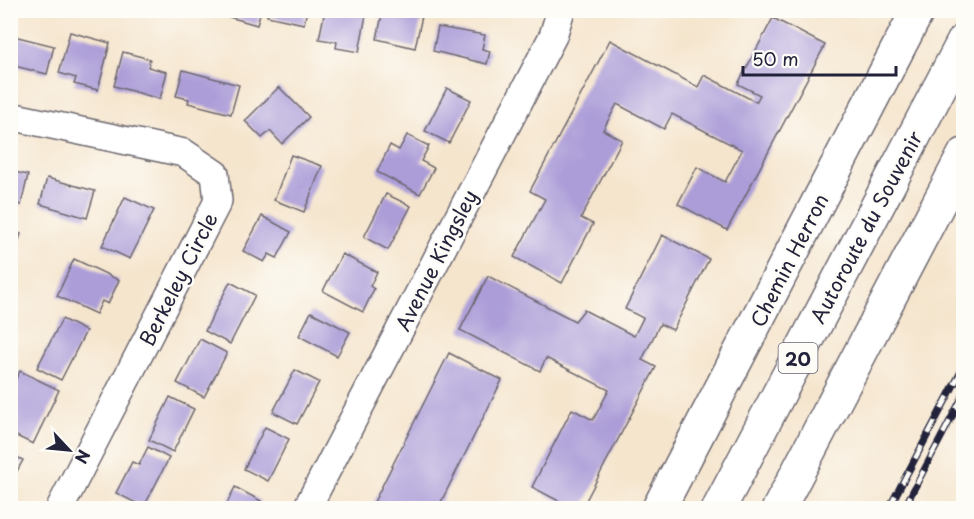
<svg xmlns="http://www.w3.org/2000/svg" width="974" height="519" viewBox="0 0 974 519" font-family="'Playpen Sans',sans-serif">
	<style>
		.building { fill: #ac9dd8 }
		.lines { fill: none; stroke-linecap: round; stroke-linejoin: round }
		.minor-casing { stroke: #6c666e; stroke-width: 30 }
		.major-casing { stroke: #6c666e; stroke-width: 36 }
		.highway-casing { stroke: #6c666e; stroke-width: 36 }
		.minor { stroke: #fff; stroke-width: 27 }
		.major { stroke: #fff; stroke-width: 33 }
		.highway { stroke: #fff; stroke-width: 33 }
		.rail-casing { stroke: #22223b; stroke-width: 7 }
		.rail { stroke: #fdfcf7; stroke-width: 4.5; stroke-dasharray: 14; stroke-linecap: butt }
		.labels { text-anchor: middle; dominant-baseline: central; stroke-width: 5; stroke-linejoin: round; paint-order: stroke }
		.shield { fill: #fdfcf7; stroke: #646373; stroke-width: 1.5 }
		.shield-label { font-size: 18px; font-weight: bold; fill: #22223b }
		.street-label { font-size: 20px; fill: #22223b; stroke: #fdfcf7 }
	</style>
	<rect width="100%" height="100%" fill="#fdfcf7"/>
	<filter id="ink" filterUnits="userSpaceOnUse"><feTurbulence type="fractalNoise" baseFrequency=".0167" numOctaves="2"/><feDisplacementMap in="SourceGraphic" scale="12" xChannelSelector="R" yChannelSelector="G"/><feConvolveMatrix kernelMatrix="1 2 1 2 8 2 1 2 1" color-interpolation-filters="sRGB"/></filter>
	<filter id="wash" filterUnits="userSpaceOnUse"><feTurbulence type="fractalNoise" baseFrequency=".008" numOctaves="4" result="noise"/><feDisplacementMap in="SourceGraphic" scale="24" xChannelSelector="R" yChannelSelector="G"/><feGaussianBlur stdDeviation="1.35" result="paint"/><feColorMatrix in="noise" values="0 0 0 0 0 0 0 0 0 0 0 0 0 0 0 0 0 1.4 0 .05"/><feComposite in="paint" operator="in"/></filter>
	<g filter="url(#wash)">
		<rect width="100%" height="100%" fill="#f5e5cd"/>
		<g id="blocks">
			<g class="building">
				<path d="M 205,10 L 261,10 L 257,25 Z"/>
				<path d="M 268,10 L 307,10 L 304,24 L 267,16 Z"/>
				<path d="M 325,10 L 367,10 L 359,52 L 336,48 L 337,42 L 319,39 Z"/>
				<path d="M 383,10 L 422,16 L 415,48 L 377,39 Z"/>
				<path d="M 773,18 L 825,45 L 727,230 L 678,204 L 697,167 L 725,182 L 742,150 L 672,114 L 664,129 L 617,104 L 603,130 L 622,140 L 581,218 L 593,224 L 562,283 L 514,257 L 545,199 L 530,191 L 610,40 L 698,87 L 704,75 L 756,102 L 760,95 L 738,84 Z"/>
				<path d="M 438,27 L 485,35 L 482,49 L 490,51 L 487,64 L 433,51 Z"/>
				<path d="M 70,32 L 110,43 L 98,90 L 74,84 L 76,78 L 59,73 Z"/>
				<path d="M 10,35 L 54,46 L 47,74 L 10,65 Z"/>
				<path d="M 123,52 L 150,59 L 148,67 L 167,72 L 160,99 L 114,86 Z"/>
				<path d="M 183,70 L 239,85 L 231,114 L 188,103 L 189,99 L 176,96 Z"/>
				<path d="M 279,87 L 309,117 L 282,144 L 270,131 L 262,138 L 245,121 Z"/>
				<path d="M 447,88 L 471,100 L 449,143 L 425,131 Z"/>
				<path d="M 407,135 L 429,146 L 421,161 L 434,168 L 420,194 L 377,172 L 390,145 L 399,150 Z"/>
				<path d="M 291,155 L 322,166 L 304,212 L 274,200 Z"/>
				<path d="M 10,171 L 28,175 L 21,205 L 10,202 Z"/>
				<path d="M 47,178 L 95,191 L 87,218 L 40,204 Z"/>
				<path d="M 386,194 L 411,206 L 388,250 L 364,237 Z"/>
				<path d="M 125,197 L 154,210 L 130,259 L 102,246 Z"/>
				<path d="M 262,216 L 291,232 L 277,258 L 269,254 L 264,262 L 243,251 Z"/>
				<path d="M 10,230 L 21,234 L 11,264 L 10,264 Z"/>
				<path d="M 662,235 L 709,259 L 673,330 L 660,324 L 642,360 L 656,367 L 582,508 L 572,508 L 532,487 L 572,409 L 593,420 L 609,390 L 546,358 L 540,371 L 460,330 L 488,276 L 575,321 L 584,310 L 634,336 L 643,318 L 625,309 Z"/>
				<path d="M 342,254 L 377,272 L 370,286 L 374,289 L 363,312 L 323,291 Z"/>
				<path d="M 74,259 L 119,280 L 108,304 L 102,301 L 96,314 L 57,296 Z"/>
				<path d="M 230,282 L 255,295 L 230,344 L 205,331 Z"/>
				<path d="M 311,312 L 350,332 L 337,356 L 299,336 Z"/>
				<path d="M 62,319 L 86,331 L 61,380 L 37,368 Z"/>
				<path d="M 200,339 L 227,353 L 204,397 L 177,383 Z"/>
				<path d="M 449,353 L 502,380 L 438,508 L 371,508 Z"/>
				<path d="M 295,370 L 319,382 L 297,424 L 273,412 Z"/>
				<path d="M 20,371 L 59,390 L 33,444 L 10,433 L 10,390 Z"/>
				<path d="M 170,397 L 194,409 L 173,452 L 149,440 Z"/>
				<path d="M 265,427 L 289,439 L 268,481 L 244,469 Z"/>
				<path d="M 148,447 L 169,458 L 144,507 L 116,493 L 132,462 L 139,465 Z"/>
				<path d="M 10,454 L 23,460 L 10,484 Z"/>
				<path d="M 235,487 L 261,501 L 257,508 L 225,508 Z"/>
			</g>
		</g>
	</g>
	<g filter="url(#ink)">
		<use href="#blocks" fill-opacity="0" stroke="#6c666e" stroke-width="1.5"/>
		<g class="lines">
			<g class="minor-casing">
				<g id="minor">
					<path d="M 10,116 L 184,153 L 215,174 L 218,201 L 60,508"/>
					<path d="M 307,508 L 553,36 L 561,10"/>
				</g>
			</g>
			<g class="major-casing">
				<path id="major" d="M 659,508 L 918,10"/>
			</g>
			<g class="highway-casing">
				<g id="highway">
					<path d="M 719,508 L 964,41"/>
					<path d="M 779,508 L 964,155"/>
				</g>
			</g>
			<use href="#minor" class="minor"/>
			<use href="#major" class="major"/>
			<use href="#highway" class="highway"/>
			<g class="rail-casing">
				<g id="rail">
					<path d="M 889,508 L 964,366"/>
					<path d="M 904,508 L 964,394"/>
				</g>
			</g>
			<use href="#rail" class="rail"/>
		</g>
	</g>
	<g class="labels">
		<rect class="shield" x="778.5" y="343" width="39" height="30" rx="4.5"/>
		<g class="shield-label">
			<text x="798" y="358">20</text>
		</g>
		<g class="street-label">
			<text transform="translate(866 227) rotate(-62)">Autoroute du Souvenir</text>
			<text transform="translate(436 260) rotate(-63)">Avenue Kingsley</text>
			<text transform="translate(789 260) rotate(-63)">Chemin Herron</text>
			<text transform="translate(178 279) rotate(-63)">Berkeley Circle</text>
		</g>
	</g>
	<rect width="974" height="519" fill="none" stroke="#fdfcf7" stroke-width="36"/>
	<g transform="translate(69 450) rotate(116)" stroke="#fdfcf7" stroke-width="4.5" paint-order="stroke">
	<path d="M0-4.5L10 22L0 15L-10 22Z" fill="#22223b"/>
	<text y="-9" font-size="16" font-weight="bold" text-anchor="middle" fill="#22223b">N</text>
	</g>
	<path d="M743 66v9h153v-9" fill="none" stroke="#22223b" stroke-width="3"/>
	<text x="752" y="66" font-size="18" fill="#22223b" stroke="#fdfcf7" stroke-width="4.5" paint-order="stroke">50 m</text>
</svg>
